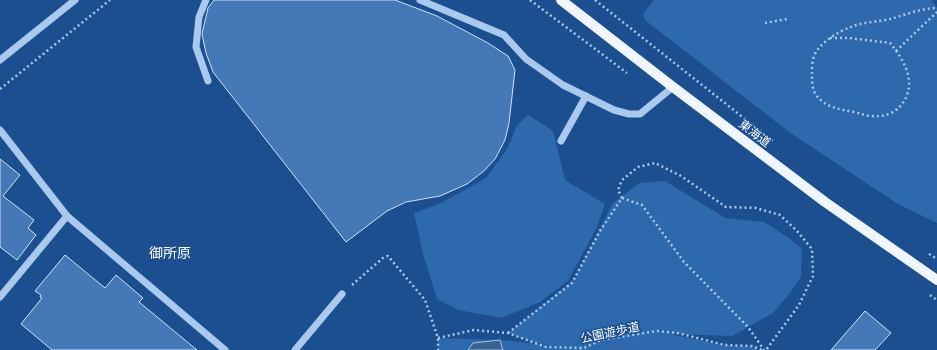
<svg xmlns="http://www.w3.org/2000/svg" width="937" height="350" viewBox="0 0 937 350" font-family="Poppins,'Noto Sans JP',sans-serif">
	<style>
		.green { fill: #2e69ad }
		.water { fill: #3c6290; stroke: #9cc4f0 }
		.building { fill: #4478b7; stroke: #cfe3fa }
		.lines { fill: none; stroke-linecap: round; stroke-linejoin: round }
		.path { stroke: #a9c9ee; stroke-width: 2.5; stroke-dasharray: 2 3; stroke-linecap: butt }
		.minor { stroke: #a9c9ee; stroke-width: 7 }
		.major { stroke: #f0f6ff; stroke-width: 10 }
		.labels { text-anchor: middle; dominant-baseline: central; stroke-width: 3; stroke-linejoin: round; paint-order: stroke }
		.street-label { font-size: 12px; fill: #fff; stroke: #1b4f8f }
		.quarter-label { font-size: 14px; fill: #fff; stroke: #1b4f8f }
	</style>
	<rect width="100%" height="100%" fill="#1b4f8f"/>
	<g class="green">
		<path d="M 654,0 L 931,0 L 937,8 L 937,223 L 898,204 L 789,132 L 645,20 L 643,14 Z"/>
		<path d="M 528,115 L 553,131 L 565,180 L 605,204 L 597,227 L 568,281 L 540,302 L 501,318 L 458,310 L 437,299 L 423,254 L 414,213 L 439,204 L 486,178 L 507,149 L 517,125 Z"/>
		<path d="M 665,181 L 725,218 L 764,222 L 786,236 L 802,249 L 801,277 L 790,293 L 773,313 L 732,336 L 669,334 L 725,345 L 752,346 L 757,350 L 438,350 L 438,338 L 500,340 L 556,346 L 531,342 L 508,333 L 574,279 L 613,203 L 639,183 Z"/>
	</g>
	<path class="water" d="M 500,340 L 503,350 L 468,350 L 473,343 Z"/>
	<g class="building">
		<path d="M 214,0 L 395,0 L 437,16 L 488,43 L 508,56 L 515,70 L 509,123 L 505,140 L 495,159 L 484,171 L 467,184 L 440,196 L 406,202 L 387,211 L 346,242 L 213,72 L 206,53 L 202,34 L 208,8 Z"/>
		<path d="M 0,159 L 20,175 L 3,196 L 34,220 L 28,228 L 36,235 L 17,260 L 0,247 Z"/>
		<path d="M 65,255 L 105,288 L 116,275 L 143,298 L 139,302 L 197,350 L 52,350 L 21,324 L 42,298 L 40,297 L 41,295 L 35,291 Z"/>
		<path d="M 865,311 L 891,333 L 875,350 L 831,350 Z"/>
	</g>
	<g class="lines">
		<g class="path">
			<path d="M 530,0 L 627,73"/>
			<path d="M 595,0 L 774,142"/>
			<path d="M 765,23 L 787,19"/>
			<path d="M 830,38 L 849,38 L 890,43 C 901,56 913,75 908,92 C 903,109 889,118 871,116 C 865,116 860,113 854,112 C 839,109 826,108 816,95 C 812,89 812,81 812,74 C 812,68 812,59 815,54 C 821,42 839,31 851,27 C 863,22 877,22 890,19 C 905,15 921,8 937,8"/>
			<path d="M 896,51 L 937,12"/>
			<path d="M 0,89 L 110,0"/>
			<path d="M 622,198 L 618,190 L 622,180 L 638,167 L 655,163 L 681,176 L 726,207 L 756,208 L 780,215 L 797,231 L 812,249 L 813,276 L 799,305 L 766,350"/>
			<path d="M 929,254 L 937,259"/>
			<path d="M 352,285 L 384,257 L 388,256 L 425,300 L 438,338 L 438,350"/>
			<path d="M 930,295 L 937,300"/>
			<path d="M 508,333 L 572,283 L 600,231 L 622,198 L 642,205 L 684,262 L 748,327 L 764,350"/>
			<path d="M 438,338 L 474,330 L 508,333 L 546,347 L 584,348 L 601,340 L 657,331 L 678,333 L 725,345 L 752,346 L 762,350"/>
		</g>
		<g class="minor">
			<path d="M 206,0 L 199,17 L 196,47 L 208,81"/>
			<path d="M 420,0 L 504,35 L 526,59 L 563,85 L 614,110 L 629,114 L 640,114 L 673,87"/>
			<path d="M 0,60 L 75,0"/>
			<path d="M 0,130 L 67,216 L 0,297"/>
			<path d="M 561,141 L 586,96"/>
			<path d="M 67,216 L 225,350"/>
			<path d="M 295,350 L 342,294"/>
		</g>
		<path class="major" d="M 561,0 L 673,87 L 825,202 L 937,280"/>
	</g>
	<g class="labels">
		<g class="street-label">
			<text transform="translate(755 133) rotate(37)">東海道</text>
			<text transform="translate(610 332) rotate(-12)">公園遊歩道</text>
		</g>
		<g class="quarter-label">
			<text x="170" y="253">御所原</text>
		</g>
	</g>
</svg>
